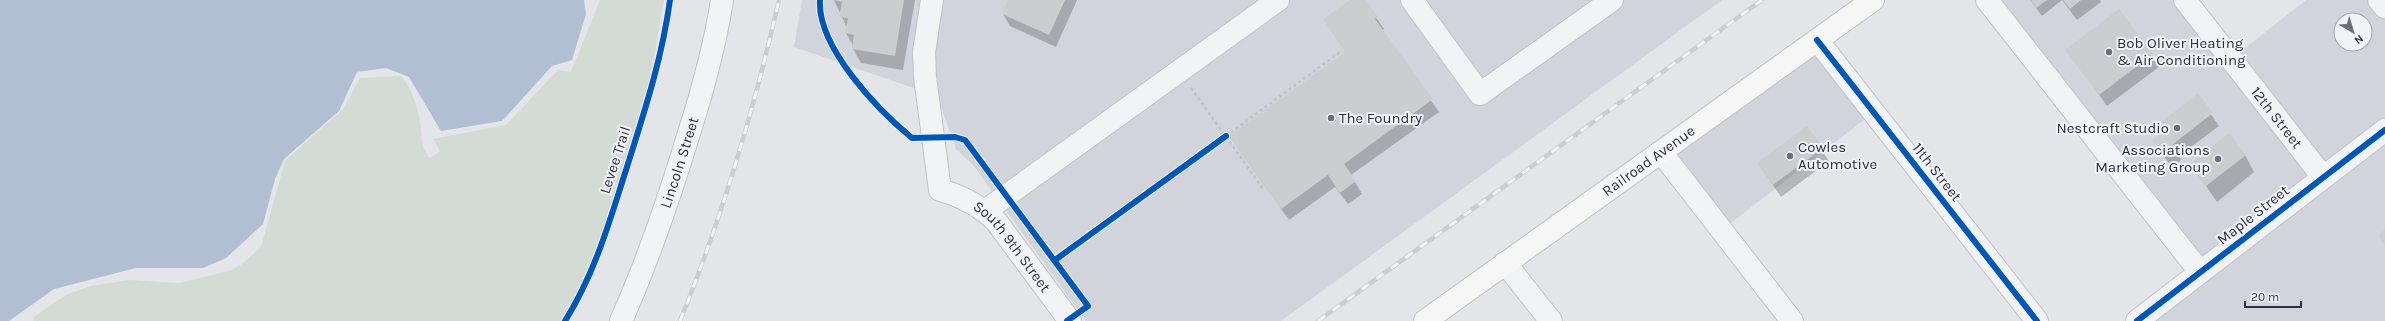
<svg xmlns="http://www.w3.org/2000/svg" width="2385" height="321" viewBox="0 0 2385 321" font-family="Karla,sans-serif">
	<style>
		.built { fill: #d2d4db; fill-rule: evenodd }
		.green { fill: #d2dcd4 }
		.water { fill: #b2bfd3 }
		.shadow { fill: #0003 }
		.building { fill: #cccdd0 }
		.lines { fill: none; stroke-linecap: round; stroke-linejoin: round }
		.minor-casing { stroke: #c1c3c6; stroke-width: 24 }
		.major-casing { stroke: #c0c2c6; stroke-width: 24 }
		.path { stroke: #c2c3c8; stroke-width: 2.5; stroke-dasharray: 3 3; stroke-linecap: butt }
		.minor { stroke: #f2f3f5; stroke-width: 22 }
		.major { stroke: #f6f6f7; stroke-width: 22 }
		.rail-casing { stroke: #cccdd0; stroke-width: 4.5 }
		.rail { stroke: #f1f3f7; stroke-width: 3; stroke-dasharray: 9; stroke-linecap: butt }
		.cycleway-casing { stroke: #f1f3f7; stroke-width: 8 }
		.cycleway { stroke: #0057b8; stroke-width: 6 }
		.poi-dot { fill: #6b6f7c; stroke: #f1f3f7; stroke-width: 1.5 }
		.labels { text-anchor: middle; dominant-baseline: central; stroke-width: 4; stroke-linejoin: round; paint-order: stroke }
		.poi-label { font-size: 15px; fill: #2a3042; stroke: #f1f3f7; text-anchor: start }
		.street-label { font-size: 15px; fill: #2a3042; stroke: #f1f3f7 }
	</style>
	<rect width="100%" height="100%" fill="#e3e5e8"/>
	<g class="built">
		<path d="M 802,0 L 1722,0 L 1281,321 L 1086,321 L 973,165 L 956,149 L 941,107 L 940,97 L 794,47 Z"/>
		<path d="M 1987,0 L 2185,0 L 2231,59 L 2306,0 L 2385,0 L 2385,321 L 2137,321 L 2200,273 ZM 2341,20 L 2365,20 L 2365,44 L 2341,44 Z"/>
		<path d="M 1817,40 L 1874,112 L 1722,230 L 1661,152 Z"/>
	</g>
	<path class="green" d="M 600,0 L 664,0 L 649,85 L 604,225 L 582,285 L 561,321 L 33,321 L 35,316 L 66,295 L 90,286 L 129,280 L 180,283 L 232,270 L 242,264 L 261,247 L 285,161 L 343,109 L 360,78 L 401,76 C 412,88 417,106 420,122 C 423,138 419,145 430,158 L 440,151 L 433,139 L 506,125 L 558,70 L 571,72 Z"/>
	<path class="water" d="M 0,0 L 584,0 L 586,14 L 572,60 L 552,66 L 502,121 L 441,131 L 409,77 L 386,68 L 357,72 L 339,111 L 284,159 L 275,179 L 263,224 L 226,258 L 203,268 L 136,268 L 54,289 L 9,321 L 0,321 Z"/>
	<g class="shadow">
		<path d="M 834,0 L 915,0 L 903,70 L 861,63 L 853,49 L 853,45 L 846,33 L 847,28 Z"/>
		<path d="M 1009,0 L 1077,0 L 1056,47 L 1010,26 L 1003,14 Z"/>
		<path d="M 1352,0 L 1364,0 L 1384,29 L 1382,31 L 1439,112 L 1351,175 L 1362,194 L 1348,204 L 1335,187 L 1289,220 L 1230,137 L 1346,53 Z"/>
		<path d="M 2030,0 L 2100,0 L 2101,2 L 2077,20 L 2062,0 L 2042,16 Z"/>
		<path d="M 2119,11 L 2159,67 L 2107,106 L 2067,50 Z"/>
		<path d="M 2198,95 L 2219,126 L 2179,156 L 2181,160 L 2172,168 L 2153,140 L 2163,132 L 2159,125 Z"/>
		<path d="M 1807,127 L 1829,161 L 1781,197 L 1758,163 Z"/>
		<path d="M 2245,155 L 2254,172 L 2217,202 L 2191,164 Z"/>
	</g>
	<g class="building">
		<path d="M 834,0 L 904,0 L 895,56 L 852,49 L 854,35 L 845,33 L 848,18 L 839,17 L 842,2 Z"/>
		<path d="M 1008,0 L 1065,0 L 1049,35 L 1002,14 Z"/>
		<path d="M 1350,0 L 1366,0 L 1378,17 L 1375,19 L 1433,99 L 1344,164 L 1356,181 L 1340,193 L 1328,175 L 1281,209 L 1229,136 L 1345,52 L 1323,19 Z"/>
		<path d="M 2031,0 L 2047,0 L 2036,8 Z"/>
		<path d="M 2063,0 L 2081,0 L 2070,9 Z"/>
		<path d="M 2119,9 L 2153,54 L 2099,95 L 2065,50 Z"/>
		<path d="M 2198,93 L 2213,113 L 2173,144 L 2175,147 L 2164,157 L 2152,140 L 2163,131 L 2158,125 Z"/>
		<path d="M 1807,126 L 1823,148 L 1773,185 L 1757,163 Z"/>
		<path d="M 2229,133 L 2246,155 L 2206,186 L 2190,164 Z"/>
		<path d="M 2385,230 L 2385,245 L 2378,235 Z"/>
	</g>
	<g class="lines">
		<g class="minor-casing">
			<g id="minor">
				<path id="s1" d="M 932,0 L 924,52 L 925,77 L 940,190 C 962,196 979,205 996,221 L 1070,321"/>
				<path d="M 1412,0 L 1480,94 L 1612,0"/>
				<path d="M 1987,0 L 2200,272"/>
				<path id="s2" d="M 2185,0 L 2323,177"/>
				<path d="M 2379,0 L 2385,7"/>
				<path d="M 1817,40 L 2037,321"/>
				<path d="M 1661,152 L 1792,321"/>
				<path d="M 985,211 L 1278,0"/>
				<path d="M 1505,263 L 1551,321"/>
				<path id="s3" d="M 621,321 C 648,260 670,196 689,133 C 703,89 715,46 722,0"/>
				<path d="M 2137,321 L 2385,130"/>
			</g>
		</g>
		<g class="major-casing">
			<g id="major">
				<path id="s4" d="M 1425,321 L 1873,0"/>
			</g>
		</g>
		<g class="path">
			<path d="M 1191,88 L 1264,190"/>
			<path d="M 1226,136 L 1340,52"/>
		</g>
		<use href="#minor" class="minor"/>
		<use href="#major" class="major"/>
		<g class="rail-casing">
			<g id="rail">
				<path d="M 680,321 C 722,218 754,109 779,0"/>
				<path d="M 1318,321 L 1762,0"/>
			</g>
		</g>
		<use href="#rail" class="rail"/>
		<g class="cycleway-casing">
			<g id="cycleway">
				<path d="M 820,0 C 817,47 878,110 912,138 L 955,137 L 965,140 L 1088,306 L 1067,321"/>
				<path d="M 1817,40 L 2037,321"/>
				<path d="M 1055,260 L 1226,136"/>
				<path d="M 565,321 C 595,273 609,223 626,170 C 644,113 662,59 670,0"/>
				<path d="M 2137,321 L 2385,130"/>
			</g>
		</g>
		<use href="#cycleway" class="cycleway"/>
	</g>
	<g class="poi-dot">
		<circle cx="2109" cy="52" r="4"/>
		<circle cx="1331" cy="118" r="4"/>
		<circle cx="2177" cy="128" r="4"/>
		<circle cx="1790" cy="156" r="4"/>
		<circle cx="2218" cy="159" r="4"/>
	</g>
	<g class="labels">
		<g class="poi-label">
			<text x="2117" y="43">Bob Oliver Heating<tspan x="2117" dy="17">&amp; Air Conditioning</tspan></text>
			<text x="1339" y="118">The Foundry</text>
			<text x="2169" y="128" text-anchor="end">Nestcraft Studio</text>
			<text x="1798" y="147">Cowles<tspan x="1798" dy="17">Automotive</tspan></text>
			<text x="2210" y="150" text-anchor="end">Associations<tspan x="2210" dy="17">Marketing Group</tspan></text>
		</g>
		<g class="street-label">
			<text stroke="none"><textPath href="#s2" startOffset="149">12th Street</textPath></text>
			<text transform="translate(615 160) rotate(-72)">Levee Trail</text>
			<text stroke="none"><textPath href="#s4" startOffset="275">Railroad Avenue</textPath></text>
			<text stroke="none"><textPath href="#s3" startOffset="169">Lincoln Street</textPath></text>
			<text transform="translate(1937 172) rotate(52)">11th Street</text>
			<text transform="translate(2253 215) rotate(-38)">Maple Street</text>
			<text stroke="none"><textPath href="#s1" startOffset="286">South 9th Street</textPath></text>
		</g>
	</g>
	<g transform="translate(2353 32) rotate(142)"><circle r="19" fill="#f1f3f7" stroke="#a1a5af"/>
	<path d="M0-3L7 15L0 10L-7 15Z" fill="#6b6f7c"/>
	<text y="-6" font-size="11" font-weight="bold" text-anchor="middle" fill="#2a3042">N</text>
	</g>
	<path d="M2245 301v6h56v-6" fill="none" stroke="#2a3042" stroke-width="2"/>
	<text x="2251" y="301" font-size="12" fill="#2a3042" stroke="#f1f3f7" stroke-width="3" paint-order="stroke">20 m</text>
</svg>
